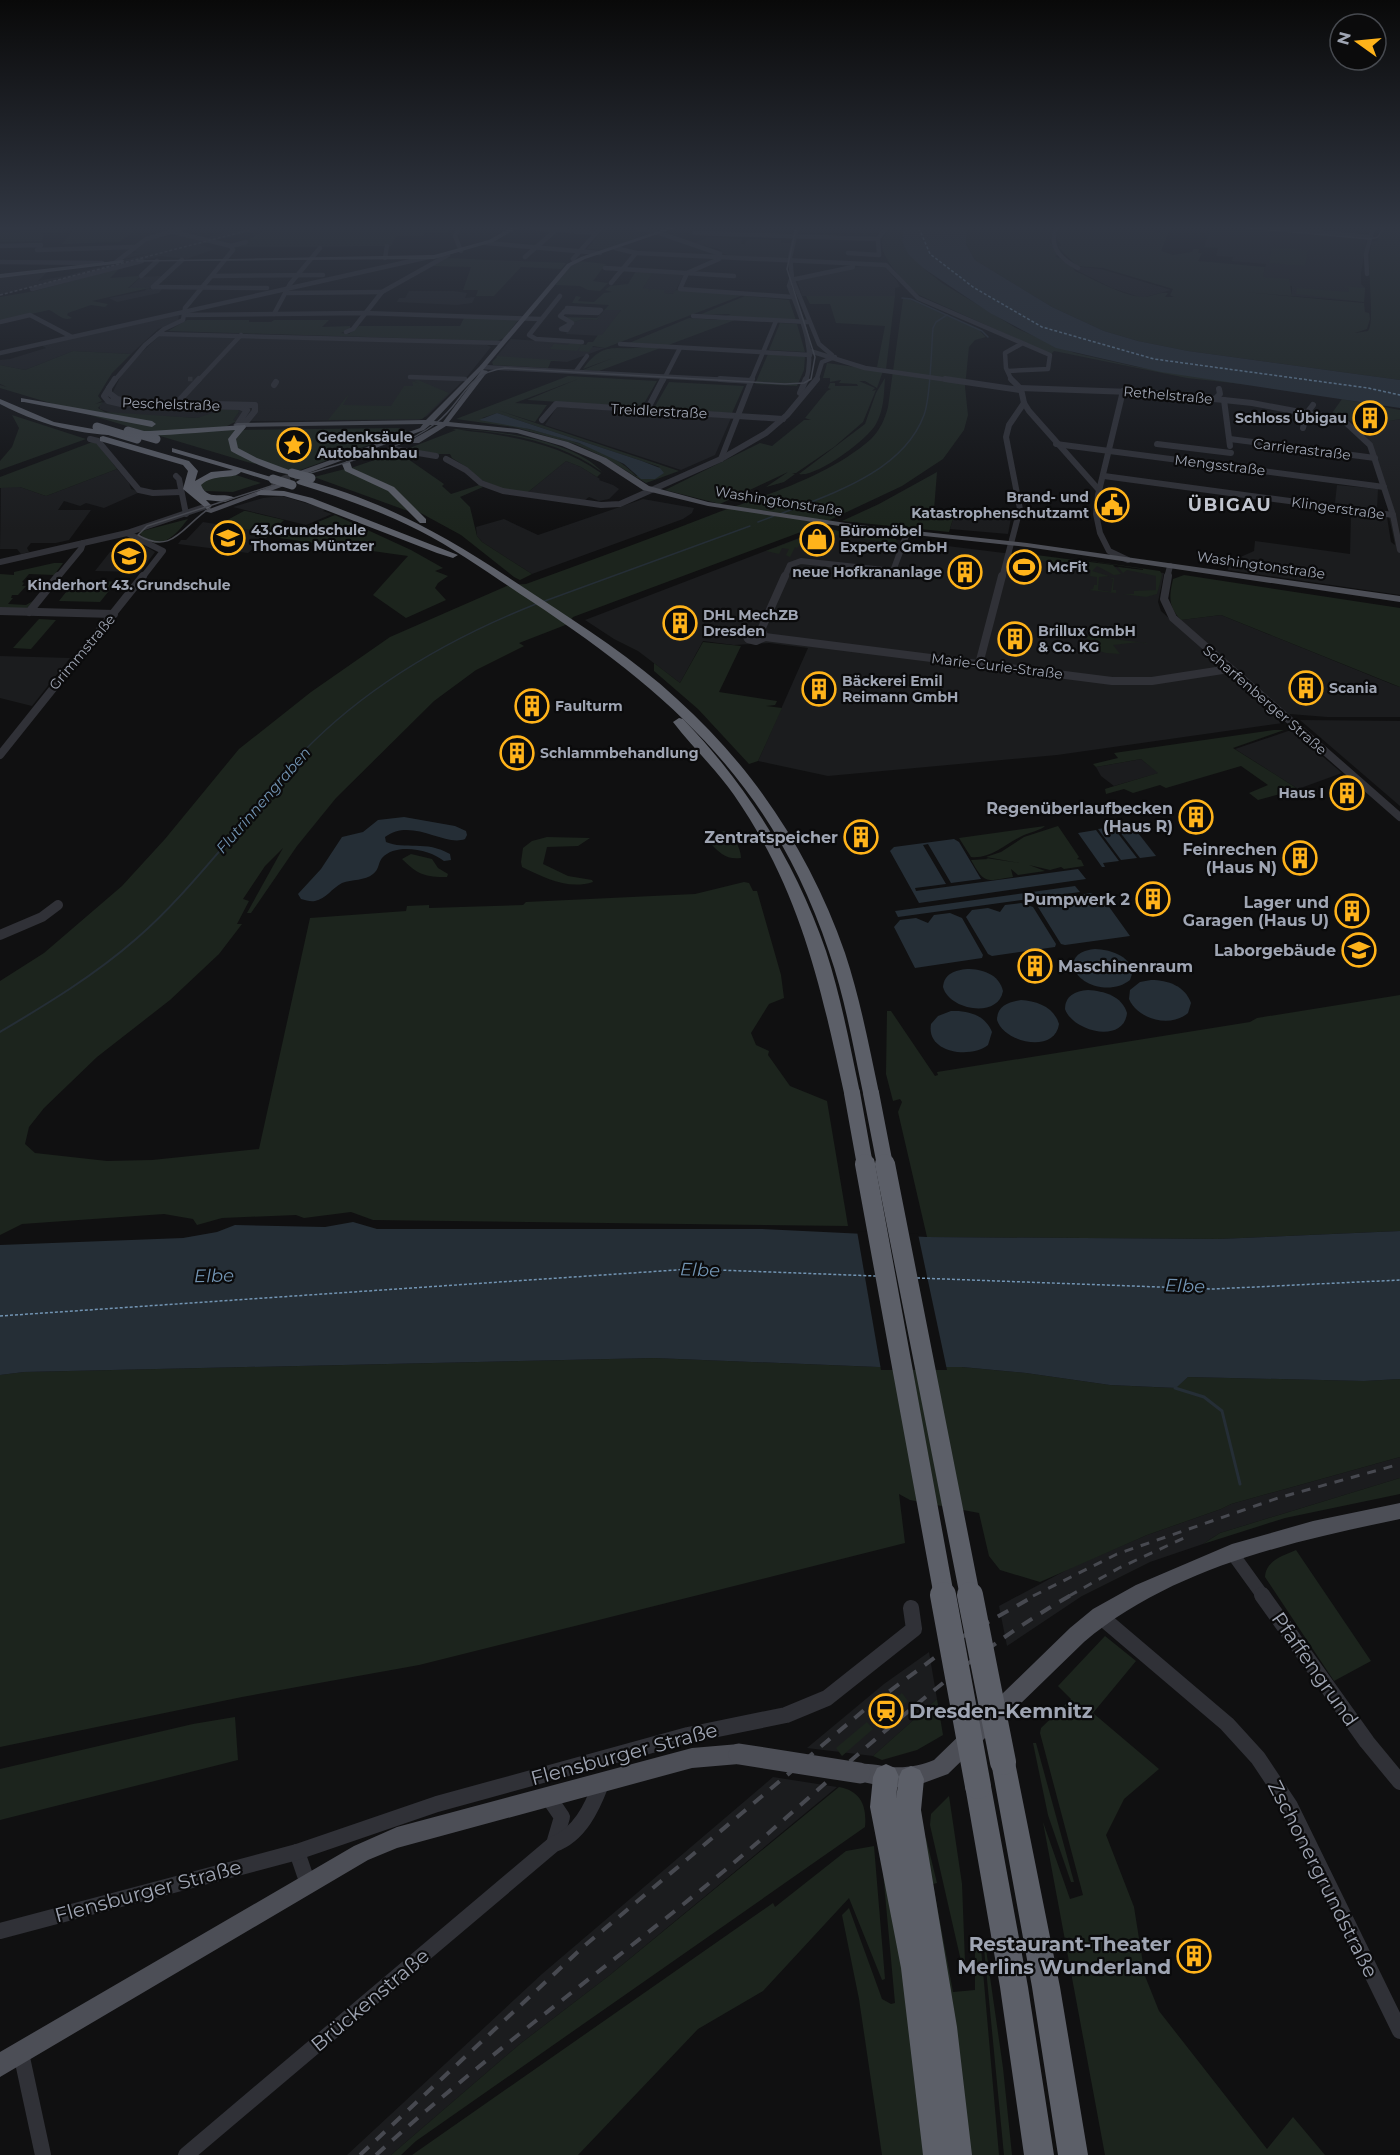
<svg xmlns="http://www.w3.org/2000/svg" width="1400" height="2155" viewBox="0 0 1400 2155" font-family="Montserrat,sans-serif">
	<style>
		.built { fill: #1b1c1e }
		.green { fill: #1c241d; fill-rule: evenodd }
		.water { fill: #252e36 }
		.pier { fill: #101011 }
		.lines { fill: none; stroke-linecap: round; stroke-linejoin: round }
		.stream-far2 { stroke: #252e36; stroke-width: 1.5 }
		.stream-far1 { stroke: #252e36; stroke-width: 2 }
		.stream { stroke: #252e36; stroke-width: 3 }
		.ferry { stroke: #7294b3; stroke-width: 1.5; stroke-dasharray: 3 2; stroke-linecap: butt }
		.minor-tunnel { stroke: #2d2e31; stroke-width: 4.5; stroke-dasharray: 4.5 2; stroke-linecap: butt }
		.major-tunnel { stroke: #2d2e31; stroke-width: 8; stroke-dasharray: 8 4; stroke-linecap: butt }
		.minor-far5 { stroke: #303137; stroke-width: 4.5 }
		.minor-far4 { stroke: #303137; stroke-width: 6 }
		.minor-far3 { stroke: #303137; stroke-width: 8 }
		.minor-far2 { stroke: #303137; stroke-width: 10 }
		.minor-far1 { stroke: #303137; stroke-width: 13 }
		.minor { stroke: #303137; stroke-width: 16 }
		.major { fill: #4c4e56; fill-rule: evenodd }
		.highway { fill: #5c5f68; fill-rule: evenodd }
		.tram { stroke: #474950; stroke-width: 1.5 }
		.rail-far2 { stroke: #474950; stroke-width: 1.5; stroke-dasharray: 3 2; stroke-linecap: butt }
		.rail-far1 { stroke: #474950; stroke-width: 3; stroke-dasharray: 9 8; stroke-linecap: butt }
		.rail { stroke: #474950; stroke-width: 4; stroke-dasharray: 12 10; stroke-linecap: butt }
		.major-bridge { stroke: #4c4e56; stroke-width: 21 }
		.highway-bridge-far3 { stroke: #5c5f68; stroke-width: 9 }
		.highway-bridge-far2 { stroke: #5c5f68; stroke-width: 16 }
		.highway-bridge-far1 { stroke: #5c5f68; stroke-width: 20 }
		.highway-bridge { stroke: #5c5f68; stroke-width: 26 }
		.labels { text-anchor: middle; dominant-baseline: central; stroke-width: 4.5; stroke-linejoin: round; paint-order: stroke }
		.far-street-label { font-size: 14px; fill: #9fa5b3; stroke: #0b0b0c }
		.far-poi-label { font-size: 14px; font-weight: bold; fill: #9fa5b3; stroke: #0b0b0c; text-anchor: start }
		.far-water-label { font-size: 15px; font-style: italic; fill: #7294b3; stroke: #0b0b0c }
		.poi-label { font-size: 16px; font-weight: bold; fill: #9fa5b3; stroke: #0b0b0c; text-anchor: end }
		.far-district-label { font-size: 18px; font-weight: bold; letter-spacing: 1.5px; fill: #c1c5cf; stroke: #0b0b0c }
		.water-label { font-size: 18px; font-style: italic; fill: #7294b3; stroke: #0b0b0c }
		.near-street-label { font-size: 20px; fill: #9fa5b3; stroke: #0b0b0c }
		.near-poi-label { font-size: 20px; font-weight: bold; fill: #9fa5b3; stroke: #0b0b0c; text-anchor: start }
	</style>
	<rect width="100%" height="100%" fill="#101011"/>
	<g class="built">
		<path d="M 241,228 L 268,228 L 204,243 L 200,245 L 215,249 L 187,259 L 160,256 L 0,295 L 0,277 L 48,271 L 38,281 L 65,276 L 155,252 L 123,259 L 130,253 L 139,252 L 132,251 L 150,239 L 182,235 L 204,238 Z"/>
		<path d="M 1211,228 L 1250,228 L 1367,239 L 1361,273 L 1361,284 L 1365,288 L 1364,302 L 1292,296 L 1292,286 L 1279,285 L 1262,279 L 1266,264 L 1232,261 L 1233,257 L 1216,256 L 1218,248 L 1204,247 Z"/>
		<path d="M 709,237 L 742,239 L 741,244 L 745,244 L 748,239 L 781,240 L 781,243 L 791,243 L 787,259 L 735,258 L 719,252 L 722,251 L 719,249 L 693,243 Z"/>
		<path d="M 871,264 L 884,266 L 897,281 L 900,287 L 895,288 L 895,296 L 802,296 L 797,280 Z"/>
		<path d="M 1081,267 L 1101,269 L 1171,290 L 1142,298 L 1112,288 L 1072,268 Z"/>
		<path d="M 653,272 L 684,274 L 674,294 L 648,292 L 643,288 Z"/>
		<path d="M 160,276 L 161,277 L 149,289 L 162,289 L 159,293 L 117,302 L 109,298 L 144,291 L 147,289 L 129,288 L 141,277 Z"/>
		<path d="M 409,291 L 454,291 L 467,293 L 465,298 L 475,297 L 472,303 L 457,305 L 397,302 L 399,298 L 405,298 Z"/>
		<path d="M 604,310 L 621,310 L 602,336 L 566,334 L 574,322 L 583,319 L 597,320 Z"/>
		<path d="M 179,315 L 178,321 L 158,329 L 131,354 L 73,351 L 25,370 L 0,365 L 0,360 L 10,359 L 46,348 L 41,345 Z"/>
		<path d="M 159,336 L 485,344 L 491,347 L 466,378 L 427,416 L 419,420 L 237,421 L 232,420 L 239,412 L 217,409 L 219,411 L 216,414 L 197,418 L 115,414 L 100,409 L 99,404 L 116,398 L 112,394 L 124,369 Z"/>
		<path d="M 511,339 L 569,343 L 569,345 L 605,348 L 567,362 L 496,357 Z"/>
		<path d="M 557,407 L 731,418 L 715,455 L 681,470 L 545,425 Z"/>
		<path d="M 1400,419 L 1400,595 L 1228,570 L 1229,562 L 1254,551 L 1255,541 L 1350,554 L 1351,513 L 1387,517 L 1391,542 L 1395,545 L 1389,517 L 1393,515 L 1370,445 L 1355,430 L 1360,423 L 1379,427 L 1384,422 Z"/>
		<path d="M 566,461 L 581,467 L 600,479 L 599,480 L 613,485 L 619,489 L 609,499 L 599,501 L 589,497 L 585,500 L 527,493 Z"/>
		<path d="M 117,469 L 129,483 L 131,489 L 140,492 L 104,508 L 86,503 L 80,506 L 64,501 L 58,510 L 91,510 L 69,540 L 56,543 L 31,543 L 27,548 L 29,552 L 21,554 L 17,549 L 0,549 L 1,487 L 20,487 L 46,496 Z"/>
		<path d="M 1337,485 L 1378,489 L 1377,509 L 1335,503 Z"/>
		<path d="M 282,496 L 326,509 L 323,511 L 332,514 L 306,525 L 233,507 L 263,498 Z"/>
		<path d="M 643,499 L 694,508 L 692,513 L 683,519 L 532,574 L 482,542 L 477,536 L 476,527 L 504,519 L 538,535 Z"/>
		<path d="M 955,512 L 1011,518 L 1008,534 L 950,529 Z"/>
		<path d="M 203,522 L 272,533 L 248,553 L 178,544 L 181,540 L 186,540 Z"/>
		<path d="M 825,528 L 859,535 L 1164,573 L 1158,602 L 1161,611 L 1172,621 L 1221,615 L 1394,685 L 1400,687 L 1400,717 L 1327,717 L 1290,714 L 1283,723 L 1057,755 L 828,776 L 758,761 L 808,648 L 769,643 L 734,645 L 703,641 L 680,683 L 638,651 L 614,639 L 585,620 Z"/>
		<path d="M 145,546 L 155,552 L 140,572 L 95,571 L 110,552 L 130,552 Z"/>
		<path d="M 0,656 L 70,658 L 32,706 L 0,698 Z"/>
		<path d="M 1300,720 L 1400,721 L 1400,806 Z"/>
		<path d="M 1291,730 L 1335,767 L 1342,773 L 1298,789 L 1235,749 Z"/>
		<path d="M 1141,759 L 1159,773 L 1114,786 L 1101,776 L 1096,767 Z"/>
		<path d="M 1400,1457 L 1400,1478 L 1220,1533 L 1203,1544 L 1150,1562 L 1082,1596 L 1007,1646 L 999,1606 L 1072,1567 L 1147,1535 L 1221,1509 L 1231,1504 Z"/>
		<path d="M 929,1652 L 937,1699 L 873,1756 L 807,1748 L 884,1684 Z"/>
		<path d="M 773,1777 L 837,1787 L 610,1975 L 520,2044 L 391,2155 L 347,2155 L 542,1974 Z"/>
	</g>
	<g class="green">
		<path d="M 73,228 L 124,228 L 134,232 L 119,242 L 62,244 L 73,231 L 44,232 L 42,241 L 0,242 L 0,233 Z"/>
		<path d="M 268,228 L 461,228 L 447,229 L 449,232 L 425,233 L 423,236 L 396,236 L 391,246 L 236,247 Z"/>
		<path d="M 604,228 L 654,233 L 606,250 L 587,249 Z"/>
		<path d="M 890,228 L 904,228 L 902,241 L 923,268 L 942,283 L 1016,328 L 1054,345 L 1075,353 L 1137,367 L 1260,386 L 1187,378 L 1054,351 L 1051,354 L 919,295 C 907,286 879,257 882,241 C 883,236 887,232 890,228 Z"/>
		<path d="M 967,228 L 1053,228 L 1050,242 L 1058,255 L 1055,256 L 1077,268 L 1073,268 L 1075,271 C 1096,280 1118,294 1141,297 C 1150,298 1159,291 1168,293 L 1165,297 L 1174,297 L 1170,295 L 1173,289 L 1103,268 L 1077,266 L 1058,247 L 1061,246 L 1056,236 L 1059,228 L 1118,228 L 1160,232 L 1163,228 L 1170,228 L 1161,251 L 1173,255 L 1192,252 L 1193,249 L 1199,249 L 1198,253 L 1202,253 L 1198,261 L 1265,267 L 1263,277 L 1289,279 L 1292,296 L 1244,292 L 1364,303 L 1365,312 L 1369,313 L 1370,319 L 1367,329 L 1355,333 L 1368,331 C 1376,321 1365,265 1372,242 L 1377,241 L 1384,228 L 1400,228 L 1400,380 L 1188,351 L 1138,341 L 1104,331 L 1052,307 L 975,260 L 966,244 Z"/>
		<path d="M 1272,247 L 1308,250 L 1305,266 L 1269,263 Z"/>
		<path d="M 447,258 L 566,263 L 561,269 L 521,267 L 494,296 L 476,296 L 478,290 L 463,290 L 471,267 L 432,266 Z"/>
		<path d="M 580,261 L 606,264 L 603,267 L 605,269 L 602,269 L 593,281 L 608,283 L 600,291 L 588,290 L 580,286 L 555,285 L 568,268 Z"/>
		<path d="M 120,268 L 110,278 L 138,276 L 140,277 L 128,288 L 149,288 L 92,301 L 108,304 L 105,307 L 91,305 L 68,313 L 67,315 L 72,318 C 63,322 57,313 49,310 L 0,321 L 0,297 L 35,291 Z"/>
		<path d="M 636,271 L 653,272 L 643,288 L 650,289 L 648,292 L 652,289 L 665,290 L 664,293 L 673,294 L 676,290 L 743,295 L 605,348 L 593,346 L 589,352 L 579,351 L 581,345 L 577,351 L 550,349 L 554,344 L 544,343 L 568,345 L 570,342 L 586,345 L 588,342 L 593,342 L 598,335 L 602,335 L 621,310 L 604,310 L 597,320 L 583,319 L 574,322 L 562,317 L 597,318 L 609,305 L 572,303 L 576,296 L 581,297 L 578,301 L 594,302 L 604,293 L 612,292 L 605,290 L 610,286 L 628,284 Z"/>
		<path d="M 1343,286 L 1365,288 L 1364,302 L 1296,294 L 1297,288 L 1349,292 L 1349,288 Z"/>
		<path d="M 745,296 L 789,300 L 796,320 L 743,317 L 599,371 L 583,370 L 613,358 L 583,369 C 606,335 623,355 650,345 L 629,343 L 689,318 L 716,320 L 731,314 L 699,315 Z"/>
		<path d="M 806,296 L 895,296 L 886,369 L 877,367 L 885,326 L 836,323 L 830,304 L 810,304 Z"/>
		<path d="M 903,299 L 909,299 L 979,330 L 986,337 L 975,340 L 969,347 L 965,387 L 968,415 L 964,430 L 943,459 L 902,486 L 817,526 L 573,617 L 568,624 L 519,643 L 524,646 L 476,670 L 434,701 L 336,798 L 297,846 L 251,913 L 247,913 L 283,848 L 265,866 L 243,899 L 249,901 L 237,924 L 242,924 L 219,954 L 170,1000 L 97,1057 L 44,1108 L 29,1127 L 25,1144 L 35,1153 L 107,1161 L 152,1160 L 259,1149 L 310,918 L 406,911 L 407,906 L 429,905 L 429,908 L 523,905 L 526,902 L 695,894 L 744,882 L 749,883 L 753,891 L 757,891 L 781,975 L 784,998 L 769,1004 L 751,1033 L 756,1045 L 769,1051 L 768,1055 L 790,1086 L 827,1101 L 848,1226 L 373,1220 L 351,1212 L 304,1218 L 296,1215 L 222,1218 L 197,1225 L 193,1219 L 164,1214 L 22,1224 L 0,1235 L 0,981 L 44,953 L 122,886 L 165,839 L 239,749 L 311,692 L 390,637 L 509,585 L 526,584 C 591,560 655,537 719,512 C 771,493 829,476 871,439 C 880,430 885,419 888,407 Z"/>
		<path d="M 465,316 L 519,319 L 504,338 L 497,341 L 168,331 L 187,320 L 249,320 L 249,322 L 271,322 L 274,320 L 329,320 L 322,327 L 350,326 L 350,329 L 341,333 L 349,334 L 359,326 L 460,326 Z"/>
		<path d="M 780,323 L 797,324 L 805,352 L 769,350 Z"/>
		<path d="M 73,351 L 131,354 L 112,373 L 98,396 L 102,401 L 95,404 L 103,402 L 98,408 L 105,412 L 197,418 L 219,411 L 218,409 L 238,410 L 239,412 L 233,420 L 237,421 L 227,426 L 227,430 L 398,428 L 407,431 L 295,472 L 247,462 L 0,388 L 0,385 L 7,387 L 0,384 L 0,365 L 25,370 Z"/>
		<path d="M 768,354 L 805,356 L 804,370 L 797,386 L 755,384 Z"/>
		<path d="M 498,356 L 566,361 L 551,361 L 548,368 L 493,365 L 492,362 Z"/>
		<path d="M 827,363 L 883,371 L 877,388 L 865,381 L 859,381 L 875,388 L 872,391 L 876,390 L 863,422 L 834,447 L 796,473 L 792,473 L 795,474 L 784,482 L 766,487 L 788,472 L 720,504 L 665,490 L 760,443 L 772,446 L 804,420 L 811,420 L 805,418 L 827,391 L 831,389 L 828,388 L 830,383 L 835,383 L 835,386 L 858,386 L 857,384 L 839,383 L 841,380 L 830,382 L 830,378 L 823,378 Z"/>
		<path d="M 568,376 L 657,381 L 642,407 L 527,400 L 578,379 L 515,403 L 547,405 L 535,422 L 497,410 L 679,471 L 646,483 L 604,457 L 575,444 L 514,427 L 456,419 ZM 497,413 L 660,467 L 636,476 C 607,442 525,429 482,418 Z"/>
		<path d="M 885,378 C 884,393 884,410 876,424 C 868,439 816,478 799,474 L 865,424 L 876,393 Z"/>
		<path d="M 418,380 L 449,393 L 422,419 L 328,420 L 348,395 L 349,394 L 343,405 L 391,406 L 404,386 L 413,386 L 412,381 L 420,384 L 414,381 Z"/>
		<path d="M 669,382 L 744,386 L 732,413 L 654,408 Z"/>
		<path d="M 1342,399 L 1400,410 L 1400,419 L 1384,422 L 1379,427 L 1330,416 Z"/>
		<path d="M 12,415 L 86,439 L 0,470 L 0,461 L 12,447 L 19,428 Z"/>
		<path d="M 452,429 C 493,429 574,440 602,472 C 561,442 507,432 457,429 C 469,432 484,432 498,435 C 536,441 570,451 601,473 L 597,477 L 581,467 L 566,461 L 527,493 L 503,489 L 479,479 L 468,468 L 452,458 L 450,454 L 435,454 L 407,449 L 456,430 Z"/>
		<path d="M 95,441 L 117,469 L 46,496 L 20,487 L 0,488 L 0,477 Z"/>
		<path d="M 401,451 L 417,455 L 408,459 L 444,484 L 442,486 L 451,494 L 479,485 L 483,487 L 460,497 L 470,507 L 477,536 L 482,542 L 532,574 L 520,580 L 514,577 L 461,535 L 417,511 L 393,487 L 351,468 Z"/>
		<path d="M 345,469 L 388,490 L 408,511 L 314,477 Z"/>
		<path d="M 937,472 L 934,510 L 955,512 L 949,532 L 842,521 L 879,504 Z"/>
		<path d="M 236,475 L 261,483 L 233,492 L 205,491 L 199,484 L 211,477 Z"/>
		<path d="M 244,511 L 246,511 L 284,520 L 271,533 L 218,525 Z"/>
		<path d="M 335,515 L 411,550 L 443,568 L 435,571 L 448,576 L 438,583 L 435,588 L 446,600 L 406,618 L 373,595 L 408,556 L 279,538 Z"/>
		<path d="M 188,519 C 175,536 159,554 140,534 L 142,531 Z"/>
		<path d="M 827,528 L 845,533 L 896,539 L 898,544 L 820,533 L 807,536 L 797,548 L 795,547 L 790,557 L 786,555 L 789,549 L 782,548 L 779,554 L 766,551 Z"/>
		<path d="M 1021,553 L 1113,565 L 1121,574 L 1114,575 L 1097,566 L 1092,571 L 1109,576 L 1099,577 L 1098,590 L 1111,592 L 1113,579 L 1109,578 L 1114,578 L 1113,590 L 1116,590 L 1116,593 L 1089,590 L 1093,589 L 1094,585 L 1097,585 L 1097,577 L 1090,576 L 1091,570 L 1046,565 L 1046,561 L 1016,557 Z"/>
		<path d="M 1050,555 L 1160,571 L 1162,575 L 1157,594 L 1146,597 L 1123,594 L 1134,594 L 1134,591 L 1156,590 L 1156,576 L 1127,570 L 1123,573 L 1118,567 L 1143,570 L 1143,569 Z"/>
		<path d="M 54,563 L 63,563 L 54,575 L 29,574 L 22,582 L 24,583 L 22,586 L 26,586 L 18,595 L 12,595 L 11,598 L 13,598 L 8,604 L 26,605 L 33,601 L 27,608 L 0,608 L 0,574 L 14,575 L 14,572 Z"/>
		<path d="M 1184,575 L 1400,608 L 1400,687 L 1221,615 L 1181,620 C 1168,606 1169,597 1173,579 Z"/>
		<path d="M 96,580 L 116,582 L 100,602 L 59,601 L 70,587 L 82,587 L 85,584 L 93,584 Z"/>
		<path d="M 39,619 L 56,620 L 31,649 L 13,648 Z"/>
		<path d="M 1087,636 L 1146,643 L 1148,644 L 1139,642 L 1113,645 L 1120,654 L 1106,653 L 1089,648 Z"/>
		<path d="M 703,642 L 741,646 L 719,692 L 777,701 L 775,705 L 766,706 L 782,708 L 758,761 L 749,764 L 698,709 L 654,671 L 654,663 L 680,683 Z"/>
		<path d="M 1274,730 L 1284,730 L 1233,748 L 1298,789 L 1258,800 L 1249,793 L 1268,785 L 1241,766 L 1166,788 L 1160,785 L 1133,793 L 1124,789 L 1106,794 L 1105,789 L 1108,788 L 1158,773 L 1141,759 L 1096,767 L 1093,764 L 1118,758 L 1114,753 Z"/>
		<path d="M 1045,826 C 1041,830 1031,832 1024,835 C 1006,843 992,859 971,857 L 959,838 Z"/>
		<path d="M 1058,826 L 1079,857 L 1077,859 L 1081,860 L 1084,866 L 1064,869 L 1061,867 L 1050,870 L 1029,865 L 1045,871 L 1018,875 L 1011,869 L 1013,877 C 986,881 985,885 971,860 L 988,859 L 986,858 L 1020,863 L 986,857 L 1001,852 L 1024,837 Z"/>
		<path d="M 724,831 C 733,834 741,848 741,858 C 726,860 720,853 710,843 L 712,835 Z"/>
		<path d="M 547,837 L 590,838 L 578,846 L 547,847 L 543,864 L 568,876 L 592,880 L 593,882 C 568,890 545,878 522,867 L 521,862 L 523,848 L 532,841 Z"/>
		<path d="M 411,854 L 432,859 L 438,868 L 448,874 L 447,877 C 425,877 418,875 402,859 Z"/>
		<path d="M 1400,995 L 1400,1231 L 1218,1239 L 927,1237 L 898,1112 L 902,1102 L 900,1099 L 893,1101 L 886,1074 L 887,1011 L 891,1011 L 935,1076 L 938,1075 L 937,1072 L 1250,1022 L 1257,1018 Z"/>
		<path d="M 654,1358 L 878,1367 L 962,1367 L 1026,1373 L 1110,1385 L 1175,1388 L 1188,1377 L 1364,1381 L 1400,1379 L 1400,1457 L 1231,1504 L 1221,1509 L 1147,1535 L 1040,1582 L 1000,1570 L 989,1556 L 979,1513 L 910,1500 L 899,1494 L 905,1543 L 419,1665 L 242,1697 L 0,1747 L 0,1375 L 24,1372 Z"/>
		<path d="M 1400,1478 L 1400,1494 L 1285,1518 L 1203,1544 L 1220,1533 Z"/>
		<path d="M 1296,1550 L 1371,1661 L 1334,1681 L 1265,1577 C 1266,1560 1283,1556 1296,1550 Z"/>
		<path d="M 1105,1636 L 1136,1661 L 1093,1713 L 1159,1769 L 1124,1799 L 1106,1835 L 1134,1907 L 1145,1976 L 1159,2011 L 1267,2149 L 1293,2117 L 1325,2155 L 1105,2155 L 1043,1822 L 1070,1899 L 1083,1895 L 1040,1733 L 1041,1728 L 1071,1699 L 1058,1686 Z"/>
		<path d="M 902,1693 L 908,1701 L 878,1725 L 872,1718 Z"/>
		<path d="M 937,1699 L 943,1735 L 917,1750 L 882,1760 L 873,1756 Z"/>
		<path d="M 235,1717 L 238,1760 L 0,1820 L 0,1769 L 193,1724 Z"/>
		<path d="M 867,1722 L 873,1729 L 842,1756 L 836,1748 Z"/>
		<path d="M 1033,1743 L 1036,1743 L 1074,1882 L 1071,1882 L 1048,1815 Z"/>
		<path d="M 839,1787 C 861,1791 867,1806 865,1827 L 416,2141 L 401,2155 L 391,2155 L 520,2044 L 610,1975 Z"/>
		<path d="M 949,1796 L 962,1884 L 965,1962 L 961,1961 L 930,1825 L 931,1814 Z"/>
		<path d="M 922,1838 L 926,1838 L 937,1883 L 933,1884 L 953,1992 L 975,1990 L 975,1948 L 981,1948 L 999,2155 L 965,2155 Z"/>
		<path d="M 874,1846 L 885,1979 L 882,1980 L 849,1898 L 763,1991 L 698,2029 L 578,2155 L 412,2155 L 773,1903 L 775,1907 L 846,1851 Z"/>
		<path d="M 883,1872 L 901,1951 L 929,2155 L 882,2155 L 859,1999 L 842,1915 L 849,1908 L 882,1999 L 891,2004 L 895,2003 Z"/>
		<path d="M 984,1948 L 986,1949 L 1003,2068 L 1012,2155 L 1004,2155 Z"/>
	</g>
	<g class="water">
		<path d="M 904,228 L 967,228 L 966,244 L 975,260 L 1052,307 L 1104,331 L 1138,341 L 1188,351 L 1400,380 L 1400,408 L 1161,372 L 1056,348 L 990,313 L 923,268 L 908,254 L 902,241 Z"/>
		<path d="M 497,413 L 642,461 L 660,468 L 664,473 L 655,479 L 641,479 L 624,464 L 579,443 L 529,429 L 479,420 Z"/>
		<path d="M 404,817 L 455,826 L 466,831 L 467,835 L 465,839 C 444,847 412,817 385,837 L 386,842 C 405,850 426,840 450,854 L 451,860 L 444,861 C 431,850 396,842 382,858 C 378,863 379,870 373,874 C 365,881 352,879 342,883 C 332,888 326,899 315,901 C 310,902 306,900 301,899 L 298,894 L 321,869 L 342,837 L 363,832 L 378,820 Z"/>
		<path d="M 1131,824 L 1156,856 L 1140,858 L 1116,827 Z"/>
		<path d="M 1113,827 L 1137,858 L 1121,860 L 1098,829 Z"/>
		<path d="M 1096,830 L 1119,861 L 1103,863 L 1105,867 L 1102,867 L 1078,833 Z"/>
		<path d="M 954,839 L 959,842 L 981,879 L 951,883 L 928,844 L 923,845 L 946,884 L 915,888 L 916,891 L 1078,869 L 1086,879 L 919,903 L 890,851 L 894,847 Z"/>
		<path d="M 1075,886 L 1080,892 L 898,917 L 895,911 Z"/>
		<path d="M 1090,893 L 1102,897 L 1130,936 L 1065,945 L 1061,944 L 1038,907 L 1042,900 L 1058,898 L 1071,903 L 1075,896 Z"/>
		<path d="M 1021,903 L 1033,907 L 1056,944 L 1055,947 L 992,956 L 988,954 L 966,917 L 972,910 L 988,908 L 1000,912 L 1005,905 Z"/>
		<path d="M 950,913 L 962,918 L 983,955 L 982,958 L 915,968 L 894,927 L 900,920 L 916,918 L 928,923 L 934,915 Z"/>
		<path d="M 1095,949 C 1111,950 1128,955 1133,971 L 1130,980 C 1113,994 1081,988 1073,967 C 1073,954 1084,950 1095,949 Z"/>
		<path d="M 967,969 C 982,969 999,974 1003,991 C 998,1019 949,1010 943,987 C 944,974 955,970 967,969 Z"/>
		<path d="M 1151,980 C 1168,980 1185,986 1191,1003 L 1188,1013 C 1171,1028 1138,1020 1129,999 L 1130,990 L 1140,982 Z"/>
		<path d="M 1088,990 C 1104,991 1122,996 1127,1013 C 1124,1044 1073,1032 1065,1009 C 1065,996 1075,991 1088,990 Z"/>
		<path d="M 1021,1000 C 1037,1001 1054,1007 1059,1024 C 1055,1054 1004,1043 997,1020 C 997,1006 1008,1002 1021,1000 Z"/>
		<path d="M 951,1011 C 968,1010 985,1015 992,1032 L 988,1045 C 970,1059 926,1053 931,1024 L 938,1016 Z"/>
		<path d="M 353,1222 L 377,1229 L 762,1229 L 927,1237 L 1218,1239 L 1400,1231 L 1400,1379 L 1364,1381 L 1188,1377 L 1176,1388 L 1110,1385 L 1026,1373 L 962,1367 L 878,1367 L 654,1358 L 24,1372 L 0,1375 L 0,1245 L 183,1238 L 217,1232 L 235,1225 L 325,1227 Z"/>
	</g>
	<path class="pier" d="M 857,1231 L 918,1234 L 947,1370 L 881,1370 Z"/>
	<g class="lines">
		<g class="stream-far2">
			<path d="M 902,298 L 911,299 L 982,331 L 988,337"/>
			<path d="M 780,514 C 831,494 903,472 924,415 C 931,397 931,350 933,328 L 936,322 L 947,315"/>
			<path d="M 758,522 L 774,516"/>
			<path d="M 542,602 L 750,526"/>
			<path d="M 235,833 C 253,811 271,788 290,766 C 357,691 443,641 536,604"/>
		</g>
		<path class="stream-far1" d="M 0,1032 C 47,1004 95,975 136,939 C 173,907 204,869 236,832"/>
		<path class="stream" d="M 1175,1388 L 1204,1397 L 1222,1411 L 1240,1484"/>
		<g class="ferry">
			<path d="M 919,228 L 930,254 L 973,287 L 1042,327 L 1154,359 L 1368,388 L 1400,395"/>
			<path d="M 917,1278 L 1213,1289 L 1400,1280"/>
			<path d="M 0,1316 L 691,1269 L 876,1276"/>
		</g>
		<path class="minor-tunnel" d="M 188,379 L 194,379"/>
		<path class="major-tunnel" d="M 271,484 L 300,474"/>
		<g class="minor-far5">
			<path d="M 2,228 L 32,228"/>
			<path d="M 531,228 L 596,233"/>
			<path d="M 636,228 L 659,233 L 720,254"/>
			<path d="M 797,228 L 790,257 L 792,278 L 819,344 L 832,355"/>
			<path d="M 1056,228 C 1048,247 1062,260 1078,268"/>
			<path d="M 1274,228 L 1370,237"/>
			<path d="M 458,230 L 455,236 L 461,251"/>
			<path d="M 173,232 L 231,246"/>
			<path d="M 694,233 L 878,239"/>
			<path d="M 486,243 L 600,253"/>
			<path d="M 0,246 L 41,245 L 39,248"/>
			<path d="M 231,246 L 246,242"/>
			<path d="M 615,248 L 636,253 L 886,265 L 918,298 L 1050,355 L 1048,369 L 1008,371"/>
			<path d="M 37,250 L 134,247"/>
			<path d="M 848,253 L 879,255"/>
			<path d="M 879,255 L 878,239 L 886,228"/>
			<path d="M 525,257 L 556,230"/>
			<path d="M 385,258 L 387,246"/>
			<path d="M 573,259 L 599,230"/>
			<path d="M 719,259 L 687,273 L 680,289 L 792,297"/>
			<path d="M 0,262 L 102,263"/>
			<path d="M 116,262 L 146,239 L 184,228"/>
			<path d="M 605,268 L 734,276"/>
			<path d="M 1367,274 L 1366,254 L 1373,228"/>
			<path d="M 141,276 L 157,261"/>
			<path d="M 212,276 L 323,275"/>
			<path d="M 791,280 L 789,286 C 801,317 816,348 806,381"/>
			<path d="M 791,280 L 853,267"/>
			<path d="M 611,283 L 636,253"/>
			<path d="M 153,287 L 267,288"/>
			<path d="M 153,287 L 182,260"/>
			<path d="M 32,289 L 142,261"/>
			<path d="M 287,293 L 382,292"/>
			<path d="M 560,296 L 529,335 L 536,339 L 582,342"/>
			<path d="M 566,310 L 560,316 L 572,323 L 561,329 L 567,330 L 570,325"/>
			<path d="M 564,312 L 598,313 L 601,310 L 567,308"/>
			<path d="M 274,314 L 290,284 L 320,248"/>
			<path d="M 184,315 L 364,313 L 541,319"/>
			<path d="M 693,316 L 808,322"/>
			<path d="M 0,322 L 30,315 L 70,336"/>
			<path d="M 346,332 L 353,329 L 382,292 L 448,255"/>
			<path d="M 158,334 L 502,343"/>
			<path d="M 620,344 L 810,355"/>
			<path d="M 810,351 L 865,368 L 956,381"/>
			<path d="M 0,353 L 429,257"/>
			<path d="M 482,367 L 748,381"/>
			<path d="M 576,371 L 587,356"/>
			<path d="M 410,377 L 465,379"/>
			<path d="M 114,381 L 145,345 L 164,329 L 183,320 L 185,308 L 233,250 L 231,246"/>
			<path d="M 198,381 L 241,335"/>
			<path d="M 663,381 L 680,348"/>
			<path d="M 751,381 L 776,321"/>
			<path d="M 816,381 L 822,362 L 835,357"/>
			<path d="M 1012,381 L 1006,368 L 1005,353 L 1021,344"/>
		</g>
		<g class="minor-far4">
			<path d="M 720,379 L 751,381"/>
			<path d="M 945,379 L 1020,390"/>
			<path d="M 1011,379 L 1021,389 L 1024,403 L 1029,411 L 1099,490"/>
			<path d="M 274,385 L 276,382"/>
			<path d="M 109,388 L 109,393 L 117,399 L 131,402 L 255,405 L 255,411 L 242,427 L 237,425 L 247,410 L 240,407 L 121,404 L 108,401 L 104,396 Z"/>
			<path d="M 109,388 L 115,379"/>
			<path d="M 1020,388 L 1158,393 L 1252,403 L 1343,420 L 1370,445 L 1393,515 L 1400,550"/>
			<path d="M 1123,391 L 1098,495 L 1096,514 L 1100,533 L 1109,551 L 1128,560"/>
			<path d="M 800,393 L 806,379"/>
			<path d="M 1215,399 L 1220,394 L 1219,389"/>
			<path d="M 1224,400 L 1230,446"/>
			<path d="M 175,405 L 199,379"/>
			<path d="M 647,410 L 663,379"/>
			<path d="M 542,420 L 556,404 L 783,419"/>
			<path d="M 1303,428 L 1307,413 L 1313,405"/>
			<path d="M 90,439 L 98,441 L 139,490 L 153,493 L 180,492"/>
			<path d="M 1230,439 L 1375,458"/>
			<path d="M 1056,444 L 1384,487"/>
			<path d="M 1157,444 L 1231,453"/>
			<path d="M 394,449 L 436,456"/>
			<path d="M 446,459 L 466,470 L 481,483 L 503,491 L 601,505 L 620,504 L 721,459 L 766,433 L 787,415 L 817,379"/>
			<path d="M 721,459 L 752,379"/>
			<path d="M 176,476 L 179,479 L 186,514"/>
			<path d="M 1104,476 L 1393,515"/>
			<path d="M 127,533 L 163,551 L 142,578"/>
			<path d="M 0,562 L 127,533 L 207,506"/>
			<path d="M 57,578 L 81,549 L 83,543"/>
			<path d="M 784,578 L 790,565 L 801,561 L 893,571 L 906,536"/>
			<path d="M 1002,578 L 1020,509 L 1006,437 L 1009,425 L 1024,403"/>
			<path d="M 1167,578 L 1170,566"/>
		</g>
		<g class="minor-far3">
			<path d="M 1168,576 L 1164,599 L 1173,618 L 1400,817"/>
			<path d="M 0,611 L 114,614"/>
			<path d="M 29,612 L 58,576"/>
			<path d="M 751,632 L 763,633 L 765,637 L 756,641 L 748,639 L 746,635 Z"/>
			<path d="M 760,632 L 785,576"/>
			<path d="M 765,637 L 1112,681 L 1152,681 L 1229,669"/>
			<path d="M 979,664 L 1002,576"/>
			<path d="M 0,755 L 143,576"/>
		</g>
		<path class="minor-far2" d="M 0,935 L 42,917 L 58,905"/>
		<path class="minor-far1" d="M 1232,1553 L 1263,1596"/>
		<g class="minor">
			<path d="M 1262,1595 L 1367,1742 L 1400,1782"/>
			<path d="M 1100,1616 L 1227,1724 L 1258,1758 L 1290,1806 L 1400,2031"/>
			<path d="M 549,1798 L 562,1817 L 554,1844"/>
			<path d="M 297,1852 L 308,1884"/>
			<path d="M 0,1931 L 297,1852 L 437,1804 L 688,1735 L 786,1715 L 827,1698 L 914,1629 L 911,1608"/>
			<path d="M 21,2053 L 43,2155"/>
			<path d="M 186,2155 L 554,1844 C 579,1835 592,1808 601,1784"/>
		</g>
		<g class="major">
			<path d="M 510,228 L 517,228 L 493,242 L 434,259 L 135,261 L 434,255 L 489,240 Z"/>
			<path d="M 667,228 L 675,228 L 585,259 L 571,266 L 483,370 L 488,371 L 449,422 L 518,429 L 568,442 L 606,458 L 649,486 L 708,502 L 859,525 L 1027,543 L 1400,596 L 1400,602 L 1027,547 L 859,529 L 708,506 L 643,490 L 600,462 L 562,446 L 517,433 L 446,426 L 419,443 L 413,443 L 413,439 L 438,425 L 430,425 L 424,430 L 300,476 L 296,474 L 297,472 L 420,428 L 423,424 L 237,427 L 233,425 L 237,423 L 426,420 L 480,366 L 567,264 L 581,257 ZM 481,371 L 443,422 L 434,421 Z"/>
			<path d="M 124,260 L 122,263 L 0,278 L 0,274 Z"/>
			<path d="M 277,484 L 284,486 L 211,513 L 204,511 Z"/>
			<path d="M 1400,1503 L 1400,1519 C 1290,1542 1172,1568 1084,1642 L 948,1774 L 910,1788 L 882,1786 L 853,1780 L 850,1773 L 853,1766 C 865,1761 878,1766 891,1767 C 906,1768 920,1766 934,1760 L 1070,1628 L 1093,1609 L 1136,1585 L 1232,1544 L 1313,1521 Z"/>
			<path d="M 739,1744 L 746,1747 L 749,1754 L 746,1761 L 739,1764 L 692,1768 L 397,1848 L 368,1860 L 0,2077 L 0,2052 L 354,1846 L 397,1827 L 692,1748 Z"/>
		</g>
		<g class="highway">
			<path d="M 21,398 L 152,421 L 156,424 L 152,427 L 24,402 L 21,402 Z"/>
			<path d="M 0,399 L 54,422 L 104,431 L 150,431 L 245,425 L 246,427 L 236,439 L 238,448 L 257,458 L 297,473 C 286,480 243,458 231,451 L 228,439 L 235,430 C 147,436 82,447 0,404 Z"/>
			<path d="M 103,436 L 189,461 L 198,471 L 195,481 L 211,472 L 233,470 L 172,452 L 172,448 L 278,479 L 273,482 L 241,472 C 234,480 214,473 201,485 C 208,502 223,491 235,498 L 225,502 L 206,500 L 212,506 L 207,509 L 183,489 L 188,471 L 183,465 L 100,441 L 100,437 Z"/>
			<path d="M 347,461 L 350,462 L 352,468 L 394,487 L 426,519 L 426,523 L 420,523 L 388,491 L 345,471 L 342,464 Z"/>
			<path d="M 301,479 C 393,503 457,543 535,595 C 584,627 634,659 677,699 C 754,768 811,855 845,953 C 860,998 869,1046 879,1093 L 877,1097 L 865,1097 L 863,1093 C 853,1046 845,998 829,952 C 774,786 673,695 531,601 C 494,577 459,551 420,531 C 381,511 340,497 298,484 L 296,482 Z"/>
			<path d="M 261,490 L 284,491 L 312,498 L 458,555 L 453,558 L 437,553 L 305,502 L 284,496 L 258,495 L 256,493 Z"/>
			<path d="M 679,718 L 683,719 C 747,785 796,863 826,951 C 841,997 850,1046 860,1093 L 858,1097 L 846,1097 L 844,1093 C 820,983 800,890 734,795 C 716,769 692,747 673,722 Z"/>
			<path d="M 1003,1750 L 1012,1753 L 1015,1762 L 1060,1987 L 1088,2155 L 1058,2155 L 1032,1987 L 991,1762 L 994,1753 Z"/>
			<path d="M 886,1764 L 895,1768 L 899,1777 L 896,1799 L 898,1779 L 902,1770 L 911,1766 L 920,1770 L 924,1779 L 921,1810 L 957,2027 L 972,2155 L 923,2155 L 901,1968 L 870,1807 L 873,1777 L 877,1768 Z"/>
			<path d="M 978,1773 L 987,1777 L 991,1786 L 1028,1987 L 1054,2155 L 1024,2155 L 1000,1987 L 965,1786 L 969,1777 Z"/>
		</g>
		<g class="tram">
			<path d="M 1249,228 L 1370,239 L 1378,237 L 1383,228"/>
			<path d="M 137,261 L 437,257 L 495,240 L 516,228"/>
			<path d="M 0,276 L 123,261"/>
			<path d="M 304,475 C 347,461 400,451 436,423 C 464,402 465,373 505,368 L 785,384 L 804,383 L 811,379 L 815,357 L 787,269 L 796,228"/>
			<path d="M 210,508 C 183,525 173,556 138,535 L 147,526 L 274,485"/>
		</g>
		<path class="rail-far2" d="M 0,295 L 257,228"/>
		<g class="rail-far1">
			<path d="M 1033,1596 L 1117,1554 L 1278,1498 L 1400,1464"/>
			<path d="M 1069,1596 L 1119,1568 L 1184,1538"/>
		</g>
		<g class="rail">
			<path d="M 360,2155 L 583,1947 L 863,1711 L 965,1635 L 1036,1595"/>
			<path d="M 376,2155 C 487,2054 608,1967 724,1871 C 837,1777 943,1668 1071,1595"/>
		</g>
		<path class="major-bridge" d="M 739,1754 L 860,1773"/>
		<g class="highway-bridge-far3">
			<path d="M 97,427 L 137,439"/>
			<path d="M 128,431 L 156,439"/>
			<path d="M 292,473 L 311,478"/>
			<path d="M 273,479 L 292,485"/>
		</g>
		<g class="highway-bridge-far2">
			<path d="M 852,1093 L 865,1165"/>
			<path d="M 871,1093 L 885,1165"/>
		</g>
		<g class="highway-bridge-far1">
			<path d="M 865,1164 L 944,1596"/>
			<path d="M 885,1164 L 970,1596"/>
		</g>
		<g class="highway-bridge">
			<path d="M 943,1595 L 978,1786"/>
			<path d="M 970,1595 L 1003,1762"/>
		</g>
	</g>
	<linearGradient id="sky" x2="0" y2="1"><stop stop-color="#090909"/><stop offset="0.43" stop-color="#313743"/><stop offset="1" stop-color="#313743" stop-opacity="0"/></linearGradient>
	<rect width="1400" height="530" fill="url(#sky)"/>
	<defs>
		<g id="building-ring" transform="scale(1.725)"><circle r="9.5" fill="#0b0b0c" stroke="#ffb31a" stroke-width="1.5"/><path d="M-4-6H4V6H1V3H-1V6H-4ZM-2.5-4.3h1.7v1.8h-1.7ZM.8-4.3h1.7v1.8H.8ZM-2.5-1h1.7V.8h-1.7ZM.8-1h1.7V.8H.8Z" fill="#ffb31a"/></g>
		<g id="sight-ring" transform="scale(1.725)"><circle r="9.5" fill="#0b0b0c" stroke="#ffb31a" stroke-width="1.5"/><path d="M0-6L1.8-2.2L6-1.7L2.9 1.2L3.7 5.4L0 3.3L-3.7 5.4L-2.9 1.2L-6-1.7L-1.8-2.2Z" fill="#ffb31a"/></g>
		<g id="civic-ring" transform="scale(1.725)"><circle r="9.5" fill="#0b0b0c" stroke="#ffb31a" stroke-width="1.5"/><path d="M-.6-6.5H3V-4.5H.6V-3L4-1V1h2V6H-6V1h2V-1L-.6-3ZM-1.2 2.5V6h2.4V2.5Z" fill="#ffb31a"/></g>
		<g id="school-ring" transform="scale(1.725)"><circle r="9.5" fill="#0b0b0c" stroke="#ffb31a" stroke-width="1.5"/><path d="M0-5L7-2L0 1L-7-2ZM-4 1L0 2.5L4 1V4Q0 6-4 4Z" fill="#ffb31a"/></g>
		<g id="shop-ring" transform="scale(1.725)"><circle r="9.5" fill="#0b0b0c" stroke="#ffb31a" stroke-width="1.5"/><path d="M-5-2.5h2.3a2.7 3.5 0 0 1 5.4 0H5L5.5 6h-11ZM-1.5-2.5h3a1.5 2.3 0 0 0-3 0Z" fill="#ffb31a"/></g>
		<g id="stadium-ring" transform="scale(1.725)"><circle r="9.5" fill="#0b0b0c" stroke="#ffb31a" stroke-width="1.5"/><path d="M0-5a6.5 5 0 1 0 0 10a6.5 5 0 1 0 0-10ZM-3.5-1.8h7v3.6h-7Z" fill="#ffb31a"/></g>
		<g id="university-ring" transform="scale(1.725)"><circle r="9.5" fill="#0b0b0c" stroke="#ffb31a" stroke-width="1.5"/><path d="M0-5L7-2L0 1L-7-2ZM-4 1L0 2.5L4 1V4Q0 6-4 4Z" fill="#ffb31a"/></g>
		<g id="station-ring" transform="scale(1.725)"><circle r="9.5" fill="#0b0b0c" stroke="#ffb31a" stroke-width="1.5"/><path d="M-3-6H3Q5-6 5-4V2Q5 4 3 4L4.5 6H3L1.5 4h-3L-3 6H-4.5L-3 4Q-5 4-5 2V-4Q-5-6-3-6ZM-3.5-4v3h7v-3ZM-3.5 1v1.5H-2V1ZM2 1v1.5H3.5V1Z" fill="#ffb31a"/></g>
	</defs>
	<g fill-rule="evenodd">
		<use href="#building-ring" x="1370" y="418"/>
		<use href="#sight-ring" x="294" y="445"/>
		<use href="#civic-ring" x="1112" y="505"/>
		<use href="#school-ring" x="228" y="538"/>
		<use href="#shop-ring" x="817" y="539"/>
		<use href="#school-ring" x="129" y="556"/>
		<use href="#stadium-ring" x="1024" y="567"/>
		<use href="#building-ring" x="965" y="572"/>
		<use href="#building-ring" x="680" y="623"/>
		<use href="#building-ring" x="1015" y="639"/>
		<use href="#building-ring" x="1306" y="688"/>
		<use href="#building-ring" x="819" y="689"/>
		<use href="#building-ring" x="532" y="706"/>
		<use href="#building-ring" x="517" y="753"/>
		<use href="#building-ring" x="1347" y="793"/>
		<use href="#building-ring" x="1196" y="817"/>
		<use href="#building-ring" x="861" y="837"/>
		<use href="#building-ring" x="1300" y="858"/>
		<use href="#building-ring" x="1153" y="899"/>
		<use href="#building-ring" x="1352" y="911"/>
		<use href="#university-ring" x="1359" y="950"/>
		<use href="#building-ring" x="1035" y="966"/>
		<use href="#station-ring" x="886" y="1711"/>
		<use href="#building-ring" x="1194" y="1956"/>
	</g>
	<g class="labels">
		<g class="far-street-label">
			<text transform="translate(1168 395) rotate(5)">Rethelstraße</text>
			<text transform="translate(171 404) rotate(2)">Peschelstraße</text>
			<text transform="translate(659 411) rotate(3)">Treidlerstraße</text>
			<text transform="translate(1302 449) rotate(7)">Carrierastraße</text>
			<text transform="translate(1220 465) rotate(7)">Mengsstraße</text>
			<text transform="translate(779 501) rotate(9)">Washingtonstraße</text>
			<text transform="translate(1338 508) rotate(8)">Klingerstraße</text>
			<text transform="translate(1261 565) rotate(8)">Washingtonstraße</text>
			<text transform="translate(82 652) rotate(-50)">Grimmstraße</text>
			<text transform="translate(997 666) rotate(7)">Marie-Curie-Straße</text>
			<text transform="translate(1265 700) rotate(41)">Scharfenberger Straße</text>
		</g>
		<g class="far-poi-label">
			<text x="1347" y="418" text-anchor="end">Schloss Übigau</text>
			<text x="317" y="437">Gedenksäule<tspan x="317" dy="16">Autobahnbau</tspan></text>
			<text x="1089" y="497" text-anchor="end">Brand- und<tspan x="1089" dy="16">Katastrophenschutzamt</tspan></text>
			<text x="251" y="530">43.Grundschule<tspan x="251" dy="16">Thomas Müntzer</tspan></text>
			<text x="840" y="531">Büromöbel<tspan x="840" dy="16">Experte GmbH</tspan></text>
			<text x="1047" y="567">McFit</text>
			<text x="942" y="572" text-anchor="end">neue Hofkrananlage</text>
			<text x="129" y="585" text-anchor="middle">Kinderhort 43. Grundschule</text>
			<text x="703" y="615">DHL MechZB<tspan x="703" dy="16">Dresden</tspan></text>
			<text x="1038" y="631">Brillux GmbH<tspan x="1038" dy="16">&amp; Co. KG</tspan></text>
			<text x="842" y="681">Bäckerei Emil<tspan x="842" dy="16">Reimann GmbH</tspan></text>
			<text x="1329" y="688">Scania</text>
			<text x="555" y="706">Faulturm</text>
			<text x="540" y="753">Schlammbehandlung</text>
			<text x="1324" y="793" text-anchor="end">Haus I</text>
		</g>
		<g class="far-water-label">
			<text transform="translate(263 800) rotate(-49)">Flutrinnengraben</text>
		</g>
		<g class="poi-label">
			<text x="1173" y="808">Regenüberlaufbecken<tspan x="1173" dy="18">(Haus R)</tspan></text>
			<text x="838" y="837">Zentratspeicher</text>
			<text x="1277" y="849">Feinrechen<tspan x="1277" dy="18">(Haus N)</tspan></text>
			<text x="1130" y="899">Pumpwerk 2</text>
			<text x="1329" y="902">Lager und<tspan x="1329" dy="18">Garagen (Haus U)</tspan></text>
			<text x="1336" y="950">Laborgebäude</text>
			<text x="1058" y="966" text-anchor="start">Maschinenraum</text>
		</g>
		<g class="far-district-label">
			<text x="1230" y="505">ÜBIGAU</text>
		</g>
		<g class="water-label">
			<text transform="translate(700 1270) rotate(2)">Elbe</text>
			<text transform="translate(214 1276) rotate(-1)">Elbe</text>
			<text transform="translate(1185 1286) rotate(2)">Elbe</text>
		</g>
		<g class="near-street-label">
			<text transform="translate(1315 1669) rotate(55)">Pfaffengrund</text>
			<text transform="translate(624 1754) rotate(-15)">Flensburger Straße</text>
			<text transform="translate(1323 1879) rotate(63)">Zschonergrundstraße</text>
			<text transform="translate(148 1891) rotate(-15)">Flensburger Straße</text>
			<text transform="translate(370 2000) rotate(-40)">Brückenstraße</text>
		</g>
		<g class="near-poi-label">
			<text x="909" y="1711">Dresden-Kemnitz</text>
			<text x="1171" y="1944" text-anchor="end">Restaurant-Theater<tspan x="1171" dy="23">Merlins Wunderland</tspan></text>
		</g>
	</g>
	<g transform="translate(1358 42) rotate(285)"><circle r="28" fill="#0b0b0c" stroke="#46494f" stroke-width="1.5"/>
	<path d="M0-4.5L10 22L0 15L-10 22Z" fill="#ffb31a"/>
	<text y="-9" font-size="16" font-weight="bold" text-anchor="middle" fill="#9fa5b3">N</text>
	</g>
</svg>
